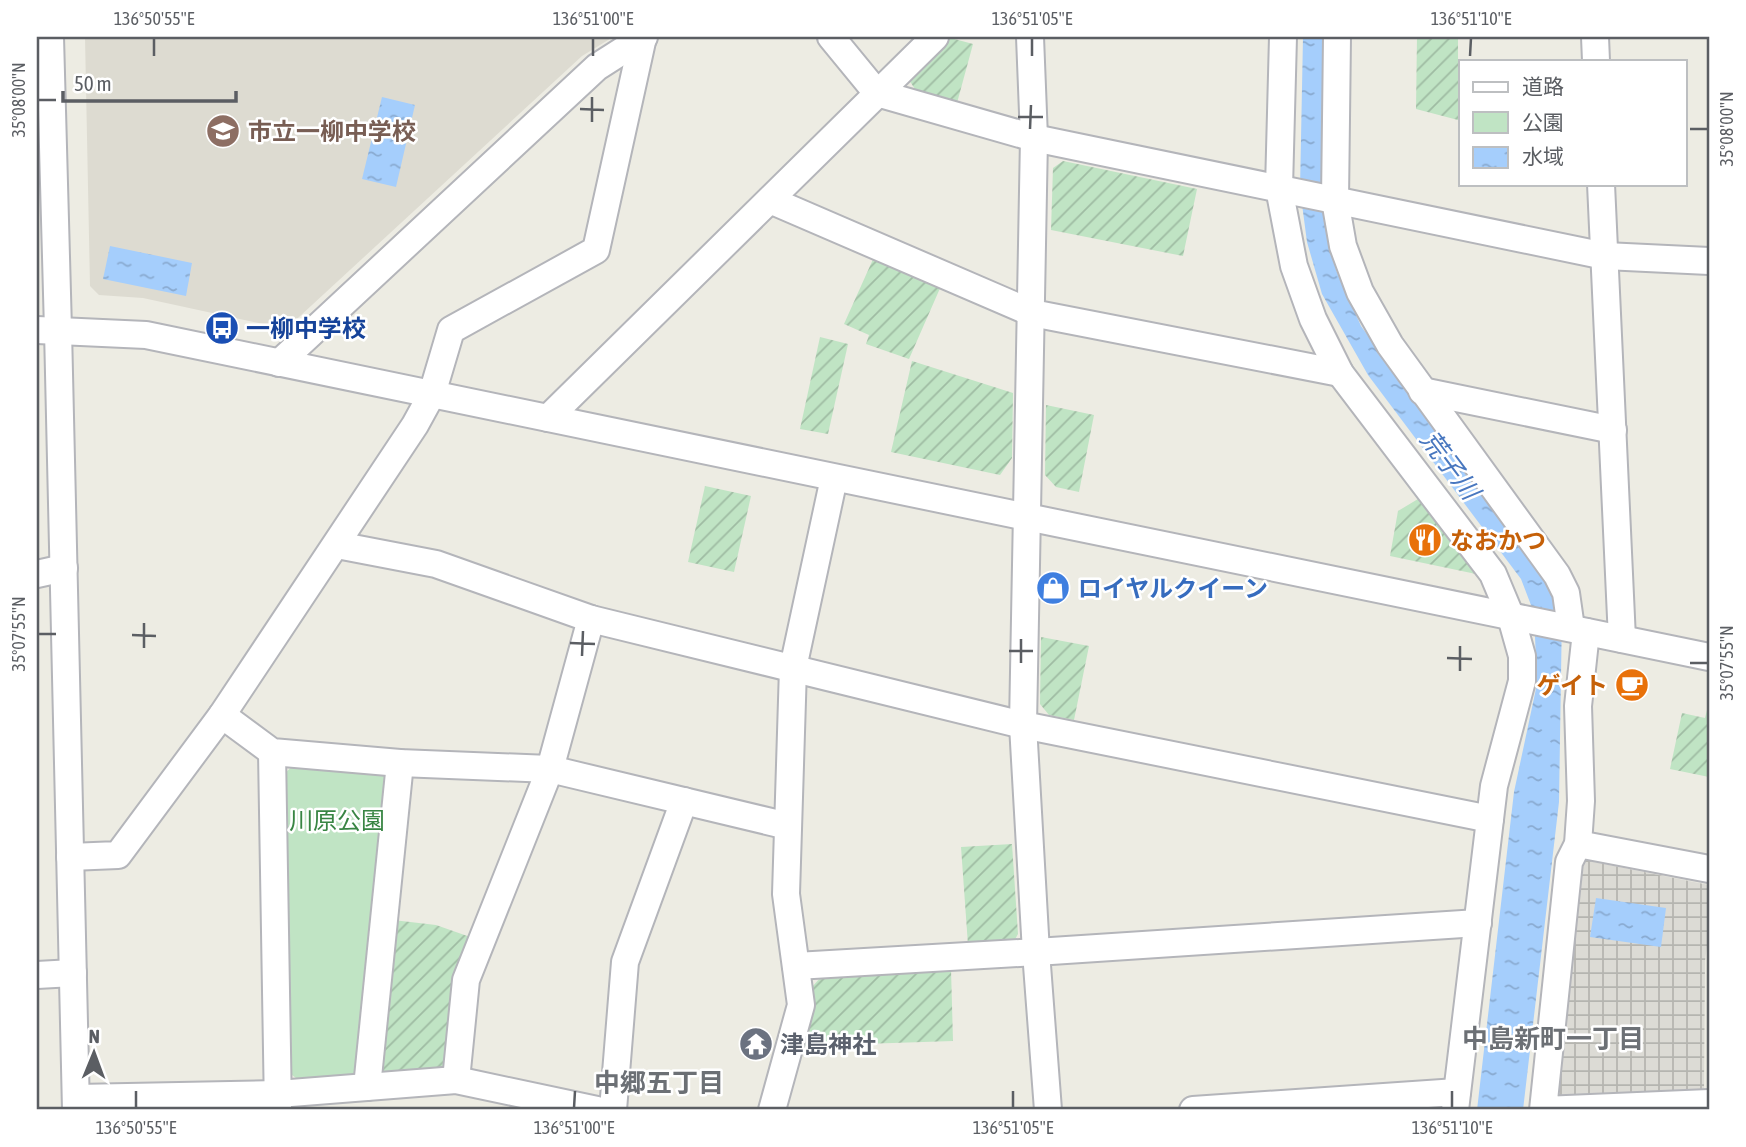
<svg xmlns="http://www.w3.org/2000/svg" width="1746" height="1147" viewBox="0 0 1746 1147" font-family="'Asap Condensed','Noto Sans JP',sans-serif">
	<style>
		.industrial { fill: url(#industrial-grid) }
		.education { fill: #dddbd1 }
		.park { fill: #c0e4c4 }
		.garden { fill: url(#garden-furrows) }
		.water { fill: url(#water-ripples) }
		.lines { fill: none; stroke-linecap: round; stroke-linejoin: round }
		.minor-casing { stroke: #b4b5ba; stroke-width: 30 }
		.minor { stroke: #fff; stroke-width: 26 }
		.ticks { fill: none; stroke: #5b5e63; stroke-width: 2.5 }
		.labels { text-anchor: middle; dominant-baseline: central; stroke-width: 5; stroke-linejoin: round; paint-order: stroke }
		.education-label { font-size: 24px; font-weight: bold; fill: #785e54; stroke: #fff; text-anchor: start }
		.transit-label { font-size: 24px; font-weight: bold; fill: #164399; stroke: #fff; text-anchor: start }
		.food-label { font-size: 24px; font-weight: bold; fill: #c56008; stroke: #fff; text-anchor: start }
		.shop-label { font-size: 24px; font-weight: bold; fill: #366cbe; stroke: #fff; text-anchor: start }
		.park-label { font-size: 24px; fill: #388543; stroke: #fff }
		.worship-label { font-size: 24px; font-weight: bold; fill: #5b616d; stroke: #fff; text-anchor: start }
		.water-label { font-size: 26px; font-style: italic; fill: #4877bf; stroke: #fff }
		.neighbourhood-label { font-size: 26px; font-weight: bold; fill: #6c7075; stroke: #fff }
		.neatline { fill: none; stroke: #5b5e63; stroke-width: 2.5 }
		.ticks-label { font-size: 18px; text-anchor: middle; fill: #5b5e63 }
	</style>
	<defs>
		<pattern id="industrial-grid" width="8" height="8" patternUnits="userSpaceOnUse" patternTransform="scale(1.75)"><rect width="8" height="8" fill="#dcdbd5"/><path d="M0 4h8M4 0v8" fill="none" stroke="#b5b5b0"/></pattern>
		<pattern id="garden-furrows" width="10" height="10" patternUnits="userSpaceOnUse" patternTransform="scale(1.75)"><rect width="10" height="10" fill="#c0e4c4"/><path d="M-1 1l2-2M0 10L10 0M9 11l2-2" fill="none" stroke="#9fbca3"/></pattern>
		<pattern id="water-ripples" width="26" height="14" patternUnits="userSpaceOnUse" patternTransform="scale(1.75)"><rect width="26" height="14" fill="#a5cefc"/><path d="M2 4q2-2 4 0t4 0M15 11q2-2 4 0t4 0" fill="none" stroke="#89aad0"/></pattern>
	</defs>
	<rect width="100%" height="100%" fill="#edece3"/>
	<path class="industrial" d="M 1584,860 L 1709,885 L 1709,931 L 1705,961 L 1704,1091 L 1561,1097 L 1552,1088 L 1576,864 Z"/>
	<path class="education" d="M 85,37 L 613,37 L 582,56 L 286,329 L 143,298 L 99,295 L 90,286 Z"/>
	<path class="park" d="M 294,765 L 383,772 L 392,782 L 357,1076 L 300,1081 L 292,1075 L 285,773 Z"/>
	<g class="garden">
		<path d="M 947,37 L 973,44 L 957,103 L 917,92 L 907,77 Z"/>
		<path d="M 1417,37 L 1458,37 L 1458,120 L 1416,109 Z"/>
		<path d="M 1063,161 L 1197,189 L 1183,256 L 1051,230 L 1053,168 Z"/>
		<path d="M 874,257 L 941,286 L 909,359 L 866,344 L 869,335 L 844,324 Z"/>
		<path d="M 820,337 L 848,344 L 828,434 L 800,429 Z"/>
		<path d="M 912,361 L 1013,393 L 1012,458 L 1000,475 L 891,452 Z"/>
		<path d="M 1046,405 L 1094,415 L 1079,492 L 1056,487 L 1045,475 Z"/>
		<path d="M 705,486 L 751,496 L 734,572 L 688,562 Z"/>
		<path d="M 1418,499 L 1476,574 L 1390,556 L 1398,511 Z"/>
		<path d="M 1041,637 L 1089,646 L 1074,720 L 1049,715 L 1040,704 Z"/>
		<path d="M 1709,702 L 1709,777 L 1670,769 L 1682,713 L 1705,718 Z"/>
		<path d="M 1012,844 L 1018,934 L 1013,943 L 968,945 L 961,847 Z"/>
		<path d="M 393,920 L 436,925 L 473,938 L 450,1065 L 442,1071 L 387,1075 L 377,1066 Z"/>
		<path d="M 951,969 L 953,1041 L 803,1046 L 814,1007 L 812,987 L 820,978 Z"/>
	</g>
	<g class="water">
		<path d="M 1303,37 L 1325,37 L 1323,197 L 1336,270 L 1361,326 L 1544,576 L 1562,613 L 1559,802 L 1523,1110 L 1477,1110 L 1514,792 L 1537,684 L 1534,613 L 1521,579 L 1368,375 L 1322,294 L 1307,242 L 1300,189 Z"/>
		<path d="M 382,97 L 415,105 L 396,187 L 362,179 Z"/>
		<path d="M 110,246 L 192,263 L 186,296 L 103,279 Z"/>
		<path d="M 1596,898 L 1666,908 L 1661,947 L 1590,937 Z"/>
	</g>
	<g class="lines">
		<g class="minor-casing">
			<g id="minor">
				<path d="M 50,37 L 58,330 L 76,1110"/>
				<path d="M 831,37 L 877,93 L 1034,138 L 1605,256 L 1709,261"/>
				<path d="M 1030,37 L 1034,138 L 1023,725 L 1036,952 L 1048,1110"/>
				<path d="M 1283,37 L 1279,188 L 1294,266 L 1313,319 L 1340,373 L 1493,574 L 1511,617 L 1522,656 L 1522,681 L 1494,786 L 1455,1110"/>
				<path d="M 1337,37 L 1335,200 L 1343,246 L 1360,292 L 1390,345 L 1557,575 L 1566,593 L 1571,628"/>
				<path d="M 1595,37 L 1596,61"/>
				<path d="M 1601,184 L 1622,639"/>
				<path d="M 770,200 L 1032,313 L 1340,373"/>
				<path d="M 37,330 L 146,335 L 1027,517 L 1709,657"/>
				<path d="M 279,363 L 597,67 L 644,37"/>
				<path d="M 1422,391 L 1613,430"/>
				<path d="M 548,418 L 935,37"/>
				<path d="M 337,545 L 436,564 L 591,619 L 1023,725 L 1490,819"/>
				<path d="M 37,574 L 64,568"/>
				<path d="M 1586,632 L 1578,706 L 1581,801 L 1578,844 L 1569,862 L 1543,1110 L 1709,1103"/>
				<path d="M 222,715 L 272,752 L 400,763 L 550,769 L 788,826"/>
				<path d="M 272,752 L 278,1110"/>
				<path d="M 1578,844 L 1709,869"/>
				<path d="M 70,857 L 118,855 L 222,715 L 415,425 L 432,394 L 451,330 L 596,250 L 643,37"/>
				<path d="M 796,966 L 1036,952 L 1478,923"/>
				<path d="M 37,975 L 73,973"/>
				<path d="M 456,1080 L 466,980 L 550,769 L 591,619"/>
				<path d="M 367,1087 L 400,763"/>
				<path d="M 76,1098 L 278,1094 L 456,1080 L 597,1110"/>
				<path d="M 613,1110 L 625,962 L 684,801"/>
				<path d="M 772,1110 L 801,1005 L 786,894 L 793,668 L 834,478"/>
				<path d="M 1193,1110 L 1457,1092"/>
			</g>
		</g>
		<use href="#minor" class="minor"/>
	</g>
	<path class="ticks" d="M 154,56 L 154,38M 593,56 L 593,38M 1032,56 L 1032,38M 1470,56 L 1471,38M 38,100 L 56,100M 580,109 L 604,110M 1018,117 L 1043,117M 592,122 L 592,97M 1030,129 L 1031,105M 1690,129 L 1708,129M 38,634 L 56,634M 132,635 L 156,636M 570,643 L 595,644M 144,648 L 144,623M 1009,651 L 1033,651M 582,656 L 583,631M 1447,658 L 1472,659M 1021,663 L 1021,639M 1690,663 L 1708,663M 1460,671 L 1460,646M 136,1108 L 136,1091M 574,1108 L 575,1091M 1013,1108 L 1013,1091M 1452,1108 L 1452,1091"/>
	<defs>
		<g id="school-disc" transform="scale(1.75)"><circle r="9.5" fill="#8d6e63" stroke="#fff"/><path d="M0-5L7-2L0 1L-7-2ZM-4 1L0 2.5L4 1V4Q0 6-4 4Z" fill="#fff"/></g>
		<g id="bus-disc" transform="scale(1.75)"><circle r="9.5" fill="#1a4fb4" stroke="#fff"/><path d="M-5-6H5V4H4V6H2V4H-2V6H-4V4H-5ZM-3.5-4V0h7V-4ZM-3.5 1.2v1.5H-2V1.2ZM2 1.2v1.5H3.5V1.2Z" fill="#fff"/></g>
		<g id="restaurant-disc" transform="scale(1.75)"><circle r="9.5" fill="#e8710a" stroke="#fff"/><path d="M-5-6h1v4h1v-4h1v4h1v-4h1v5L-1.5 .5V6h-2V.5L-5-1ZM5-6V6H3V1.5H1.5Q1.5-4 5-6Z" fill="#fff"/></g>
		<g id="shop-disc" transform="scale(1.75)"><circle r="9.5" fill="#3f7fe0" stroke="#fff"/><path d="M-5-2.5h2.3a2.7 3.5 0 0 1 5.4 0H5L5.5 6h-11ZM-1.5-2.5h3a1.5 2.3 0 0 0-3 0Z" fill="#fff"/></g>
		<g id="cafe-disc" transform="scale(1.75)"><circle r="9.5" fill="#e8710a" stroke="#fff"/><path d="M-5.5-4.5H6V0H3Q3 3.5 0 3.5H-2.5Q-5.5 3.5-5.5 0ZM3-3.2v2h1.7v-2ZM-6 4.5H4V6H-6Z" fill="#fff"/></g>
		<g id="temple-disc" transform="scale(1.75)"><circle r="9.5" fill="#6b7280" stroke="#fff"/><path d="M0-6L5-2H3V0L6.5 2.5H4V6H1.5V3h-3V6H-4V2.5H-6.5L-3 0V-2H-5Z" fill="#fff"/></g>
	</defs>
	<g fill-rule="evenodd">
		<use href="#school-disc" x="223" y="131"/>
		<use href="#bus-disc" x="222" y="328"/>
		<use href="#restaurant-disc" x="1425" y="540"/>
		<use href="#shop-disc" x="1053" y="588"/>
		<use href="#cafe-disc" x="1632" y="685"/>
		<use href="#temple-disc" x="756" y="1044"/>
	</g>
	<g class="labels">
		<g class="education-label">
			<text x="248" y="131">市立一柳中学校</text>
		</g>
		<g class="transit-label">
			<text x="246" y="328">一柳中学校</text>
		</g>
		<g class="food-label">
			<text x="1450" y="540">なおかつ</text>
			<text x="1608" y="685" text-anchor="end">ゲイト</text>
		</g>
		<g class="shop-label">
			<text x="1078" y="588">ロイヤルクイーン</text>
		</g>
		<g class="park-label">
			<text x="337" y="820">川原公園</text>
		</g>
		<g class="worship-label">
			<text x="780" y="1044">津島神社</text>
		</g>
		<g class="water-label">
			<text transform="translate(1450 465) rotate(53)">荒子川</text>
		</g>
		<g class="neighbourhood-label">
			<text x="1553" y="1039">中島新町一丁目</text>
			<text x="659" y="1083">中郷五丁目</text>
		</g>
	</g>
	<rect width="1746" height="1147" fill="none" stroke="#ffffff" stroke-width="77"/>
	<rect x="1459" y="60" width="228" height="126" fill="#ffffff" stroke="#bdbfc1" stroke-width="2"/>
	<rect x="1473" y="82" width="35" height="10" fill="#ffffff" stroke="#bdbfc1" stroke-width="2"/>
	<text x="1522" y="94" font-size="21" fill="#5b5e63">道路</text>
	<rect x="1473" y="112" width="35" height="21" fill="#c0e4c4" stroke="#bdbfc1" stroke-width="2"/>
	<text x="1522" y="130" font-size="21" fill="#5b5e63">公園</text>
	<rect x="1473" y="147" width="35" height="21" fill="url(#water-ripples)" stroke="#bdbfc1" stroke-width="2"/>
	<text x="1522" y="164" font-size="21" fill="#5b5e63">水域</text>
	<g transform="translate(94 1053) rotate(1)" stroke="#ffffff" stroke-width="5" paint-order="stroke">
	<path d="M0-5L12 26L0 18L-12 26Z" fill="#5b5e63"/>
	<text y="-10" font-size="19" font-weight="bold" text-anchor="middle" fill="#5b5e63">N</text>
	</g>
	<path d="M63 91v10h173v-10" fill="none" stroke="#5b5e63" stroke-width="3.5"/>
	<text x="74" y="91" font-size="21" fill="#5b5e63" stroke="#ffffff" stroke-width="5" paint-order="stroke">50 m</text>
	<rect x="38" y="38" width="1670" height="1070" class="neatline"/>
	<g class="ticks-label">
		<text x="154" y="25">136°50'55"E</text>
		<text x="593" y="25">136°51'00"E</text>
		<text x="1032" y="25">136°51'05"E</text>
		<text x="1471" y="25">136°51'10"E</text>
		<text transform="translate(19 100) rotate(-90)" y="6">35°08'00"N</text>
		<text transform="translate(1727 129) rotate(-90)" y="6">35°08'00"N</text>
		<text transform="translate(19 634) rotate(-90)" y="6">35°07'55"N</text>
		<text transform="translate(1727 663) rotate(-90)" y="6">35°07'55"N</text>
		<text x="136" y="1134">136°50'55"E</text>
		<text x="574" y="1134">136°51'00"E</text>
		<text x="1013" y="1134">136°51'05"E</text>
		<text x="1452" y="1134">136°51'10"E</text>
	</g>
</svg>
